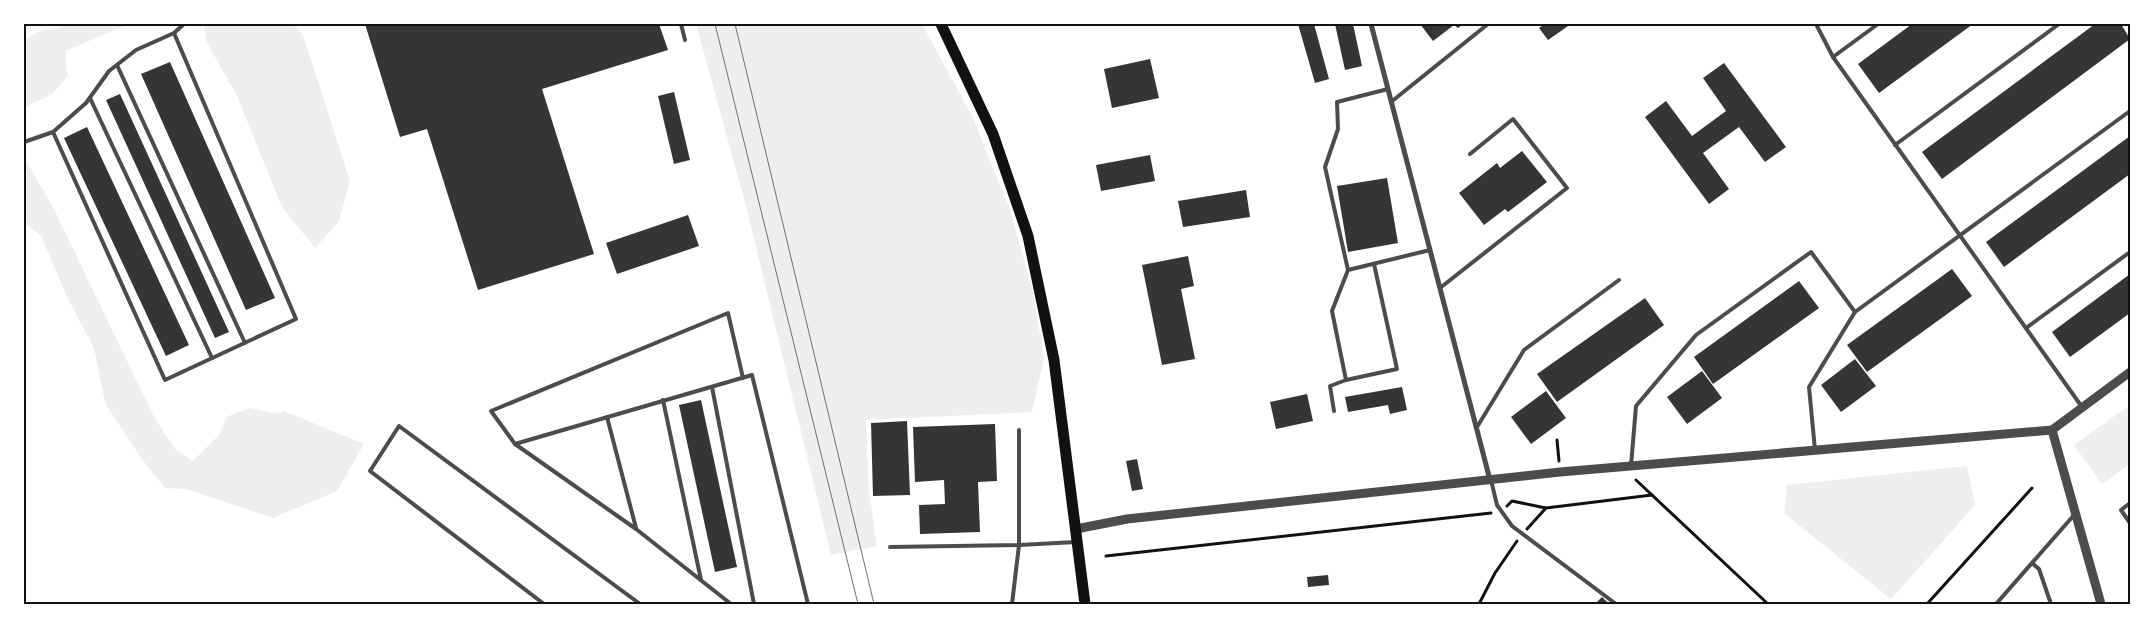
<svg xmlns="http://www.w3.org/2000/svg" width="2154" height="628" viewBox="0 0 2154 628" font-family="Inter,sans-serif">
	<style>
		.green { fill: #eee }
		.building { fill: #353535 }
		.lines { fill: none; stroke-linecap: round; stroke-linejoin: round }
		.path { stroke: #111; stroke-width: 3 }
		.service { stroke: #4c4c4c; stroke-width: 4 }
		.minor { stroke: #4c4c4c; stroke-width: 5 }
		.tertiary { stroke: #4c4c4c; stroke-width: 9 }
		.primary { stroke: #111; stroke-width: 11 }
		.tram { stroke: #707070; stroke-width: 1 }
		.neatline { fill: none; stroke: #111; stroke-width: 2 }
	</style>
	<rect width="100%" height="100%" fill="#fff"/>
	<g class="green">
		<path d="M 73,24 L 127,25 L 65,51 L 68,76 L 52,94 L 24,108 L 24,41 L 38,32 Z"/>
		<path d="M 204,24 L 293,24 L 303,35 L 350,181 L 339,221 L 315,248 L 282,207 L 237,96 L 206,41 Z"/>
		<path d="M 696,24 L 922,24 L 972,116 L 1009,207 L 1033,291 L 1044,358 L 1032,412 L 866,420 L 869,490 L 877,546 L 831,555 L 746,206 Z"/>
		<path d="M 24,157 L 54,209 L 155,419 L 176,450 L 193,461 L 220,434 L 226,417 L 250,408 L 276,414 L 284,411 L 364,444 L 337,491 L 273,518 L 186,489 L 165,488 L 141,458 L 105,403 L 94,348 L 69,301 L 41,236 L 24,222 Z"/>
		<path d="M 2130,405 L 2130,464 L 2102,484 L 2074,445 Z"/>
		<path d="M 1967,466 L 1975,505 L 1891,599 L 1784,513 L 1787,485 Z"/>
	</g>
	<g class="building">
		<path d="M 365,24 L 659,24 L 668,50 L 542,89 L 594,254 L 478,290 L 427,129 L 400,137 Z"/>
		<path d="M 1298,24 L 1314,24 L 1329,79 L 1315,83 Z"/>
		<path d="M 1335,24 L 1353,24 L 1362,66 L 1345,70 Z"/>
		<path d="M 1420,24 L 1463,24 L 1458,28 L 1454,25 L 1433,41 Z"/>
		<path d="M 1545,24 L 1571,24 L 1548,40 L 1539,28 Z"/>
		<path d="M 1912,24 L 1973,24 L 1879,93 L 1858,64 Z"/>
		<path d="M 2095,24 L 2121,24 L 2130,39 L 1942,179 L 1922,152 Z"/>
		<path d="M 1150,59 L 1159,98 L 1112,108 L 1104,69 Z"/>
		<path d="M 170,62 L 275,298 L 246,310 L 141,74 Z"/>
		<path d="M 1724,63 L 1786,147 L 1765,162 L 1739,127 L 1703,153 L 1729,189 L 1709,204 L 1645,117 L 1666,101 L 1692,136 L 1726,111 L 1703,78 Z"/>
		<path d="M 674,92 L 690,160 L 674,164 L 658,96 Z"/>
		<path d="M 120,94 L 229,332 L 215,338 L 106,100 Z"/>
		<path d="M 87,127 L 189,345 L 166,356 L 64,138 Z"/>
		<path d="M 2130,136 L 2130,174 L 2004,267 L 1986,242 Z"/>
		<path d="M 1522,151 L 1547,182 L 1508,212 L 1505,209 L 1484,225 L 1459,193 L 1497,163 L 1500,168 Z"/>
		<path d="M 1150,155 L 1155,181 L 1101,191 L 1096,165 Z"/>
		<path d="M 1387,178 L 1398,243 L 1348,252 L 1337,186 Z"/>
		<path d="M 1246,190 L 1250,217 L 1183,227 L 1178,201 Z"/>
		<path d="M 688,215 L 699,246 L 617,274 L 606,243 Z"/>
		<path d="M 1188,256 L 1194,286 L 1181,289 L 1195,359 L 1162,365 L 1142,265 Z"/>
		<path d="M 1952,269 L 1972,296 L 1867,372 L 1847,345 Z"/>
		<path d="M 2130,274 L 2130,313 L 2070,357 L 2052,332 Z"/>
		<path d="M 1799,281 L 1819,308 L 1713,384 L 1694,357 Z"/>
		<path d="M 1645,298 L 1664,325 L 1557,402 L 1537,374 Z"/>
		<path d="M 1855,359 L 1876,386 L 1841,412 L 1821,385 Z"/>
		<path d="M 1702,371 L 1722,398 L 1687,424 L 1667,397 Z"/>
		<path d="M 1402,387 L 1407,410 L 1390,414 L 1388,405 L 1348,412 L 1345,397 Z"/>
		<path d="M 1546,391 L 1566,418 L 1531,444 L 1511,417 Z"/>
		<path d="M 1307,394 L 1313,421 L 1276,429 L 1270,402 Z"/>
		<path d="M 701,400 L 737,567 L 715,572 L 679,405 Z"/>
		<path d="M 907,421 L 910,495 L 873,496 L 871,423 Z"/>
		<path d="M 995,424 L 997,481 L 978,482 L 980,532 L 920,534 L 919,505 L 945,504 L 944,480 L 915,482 L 913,427 Z"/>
		<path d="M 1137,459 L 1143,489 L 1132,491 L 1126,461 Z"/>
		<path d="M 1328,575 L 1329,585 L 1308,587 L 1307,577 Z"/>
		<path d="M 1602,597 L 1609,604 L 1595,604 Z"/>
	</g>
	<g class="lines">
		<g class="path">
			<path d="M 1557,440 L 1559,461"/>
			<path d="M 1636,480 L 1768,604"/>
			<path d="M 1507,506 L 1512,501 L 1546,508"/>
			<path d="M 1527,529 L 1546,508 L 1652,495"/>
			<path d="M 1106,556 L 1491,513"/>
			<path d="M 1479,604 L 1495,573 L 1517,541"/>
			<path d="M 1927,604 L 2032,488"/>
		</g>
		<g class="service">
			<path d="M 681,24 L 685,40"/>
			<path d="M 1816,24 L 1833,57 L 2082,407"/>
			<path d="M 1833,57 L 1878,24"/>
			<path d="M 117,65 L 245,343"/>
			<path d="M 90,98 L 212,358"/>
			<path d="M 1391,102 L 1488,24"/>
			<path d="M 53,132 L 165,380 L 296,319 L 174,33"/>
			<path d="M 24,142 L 53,132 L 86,103 L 109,71 L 136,50 L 174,33 L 184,24"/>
			<path d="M 1895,145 L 2059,24"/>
			<path d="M 1348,270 L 1325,167 L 1338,129 L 1337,102 L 1388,89"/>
			<path d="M 1440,288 L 1567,188 L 1513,119 L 1470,154"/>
			<path d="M 2026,328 L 2130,252"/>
			<path d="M 1346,380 L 1397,369 L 1374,264"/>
			<path d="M 712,387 L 754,604"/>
			<path d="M 663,400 L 701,580"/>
			<path d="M 1334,411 L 1330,386 L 1346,380 L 1332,311 L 1348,270 L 1430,250"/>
			<path d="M 607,417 L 636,528"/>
			<path d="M 1477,427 L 1524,350 L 1619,280"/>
			<path d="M 515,444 L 752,375 L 808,604"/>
			<path d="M 1815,450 L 1809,387 L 1855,312 L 2130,111"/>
			<path d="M 1631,466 L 1636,406 L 1696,335 L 1811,252 L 1855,312"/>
			<path d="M 1491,480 L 1497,505 L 1512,526 L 1616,604"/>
			<path d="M 2130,503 L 2121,510 L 2130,523"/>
			<path d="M 890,547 L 1019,545 L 1019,430"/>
			<path d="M 2032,563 L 2039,569 L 2051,604"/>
			<path d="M 544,604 L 370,471 L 399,426 L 640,604"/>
			<path d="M 731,604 L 636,529 L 515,444 L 491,411 L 728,313 L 743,378"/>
			<path d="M 1012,604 L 1019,545 L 1076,542"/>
			<path d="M 1996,604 L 2074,515"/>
		</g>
		<path class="minor" d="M 1371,24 L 1490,480"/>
		<g class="tertiary">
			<path d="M 2052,430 L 2101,604"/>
			<path d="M 1076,529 L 1127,519 L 1560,472 L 2052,430 L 2130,372"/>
		</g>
		<path class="primary" d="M 941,24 L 993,134 L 1028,236 L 1054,360 L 1085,604"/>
		<g class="tram">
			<path d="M 715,24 L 858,604"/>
			<path d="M 735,24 L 874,604"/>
		</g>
	</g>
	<rect width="2154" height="628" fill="none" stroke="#ffffff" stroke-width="50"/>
	<rect x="25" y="25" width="2104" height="578" class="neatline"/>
</svg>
